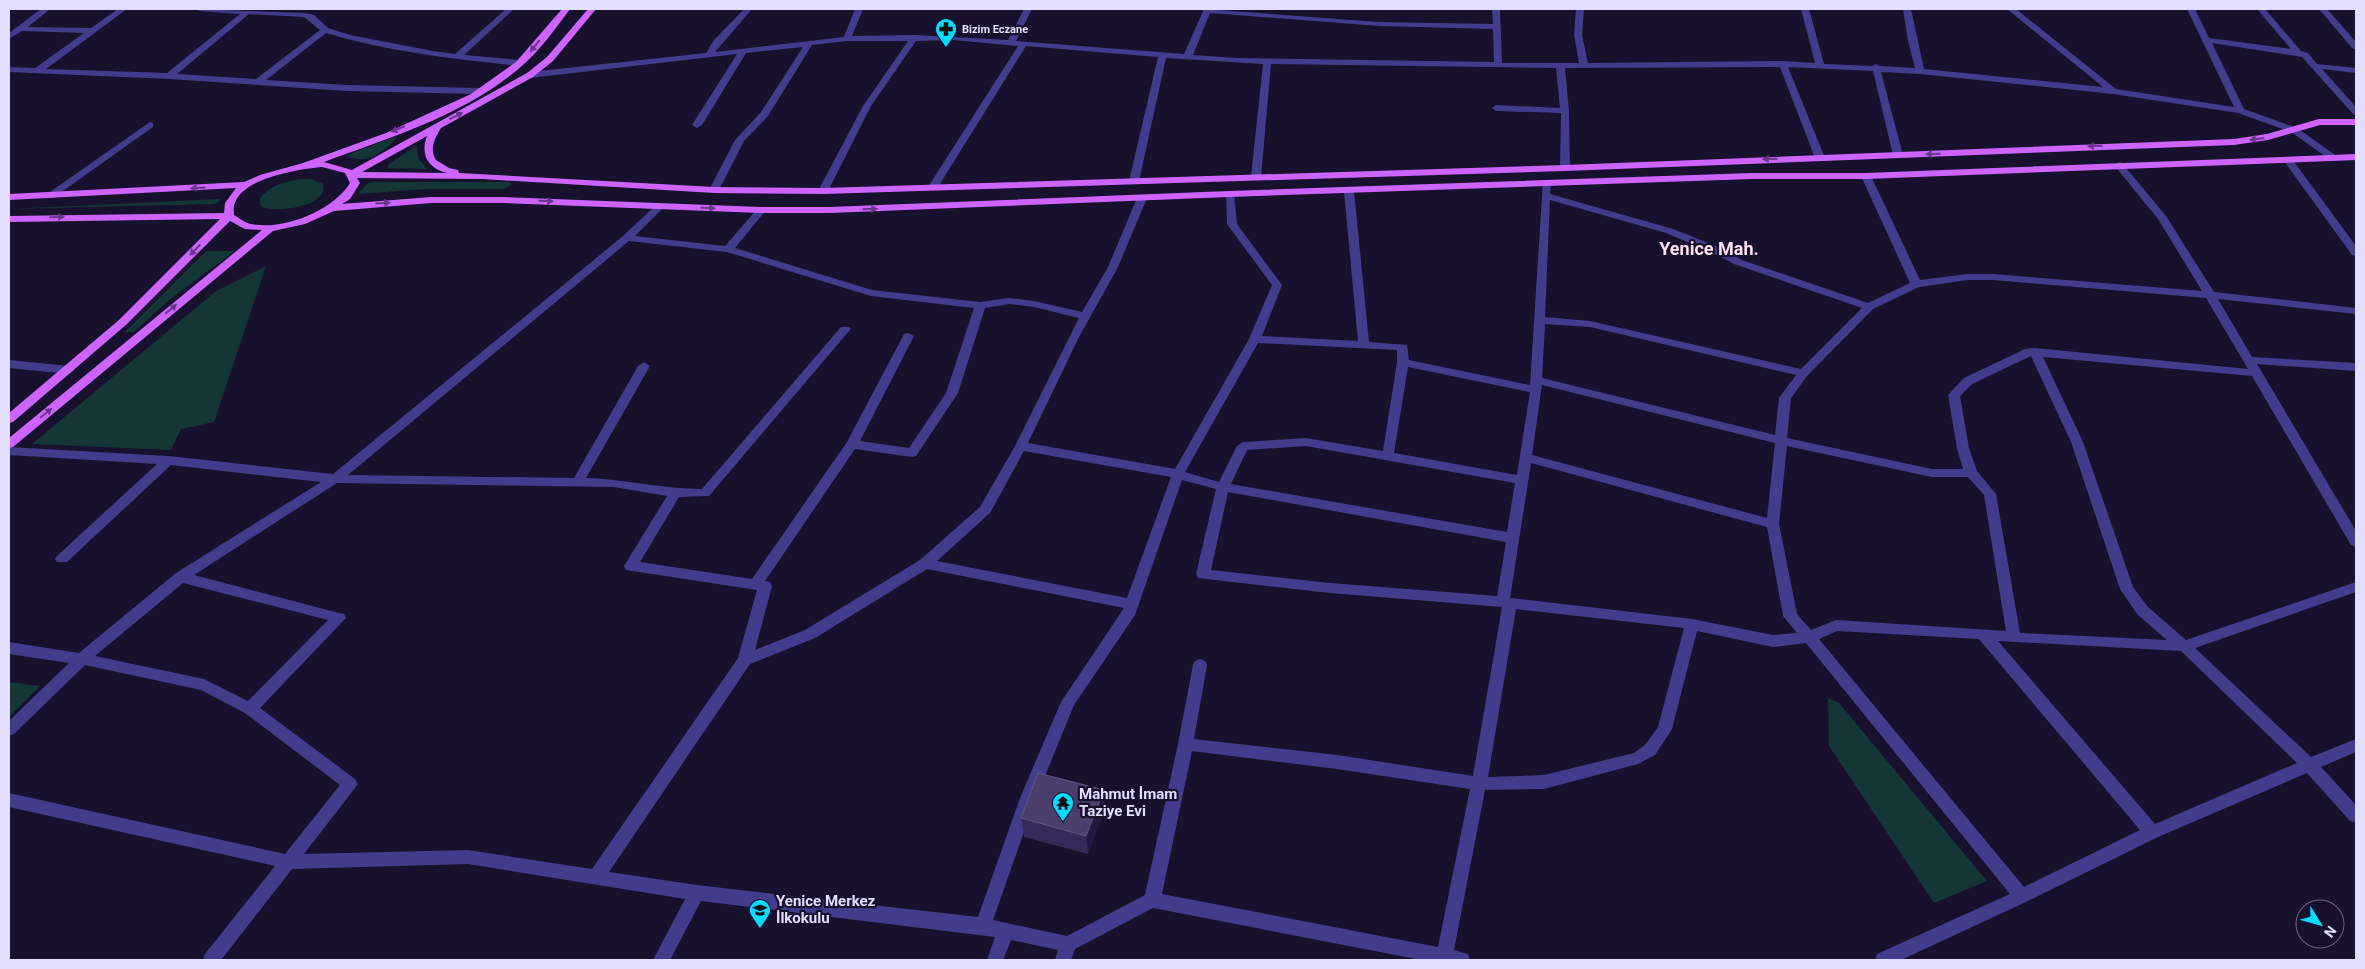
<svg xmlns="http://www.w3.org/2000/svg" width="2365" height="969" viewBox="0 0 2365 969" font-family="Roboto,sans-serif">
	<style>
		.green { fill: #143637 }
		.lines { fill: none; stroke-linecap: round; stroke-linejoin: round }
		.minor { fill: #433c8c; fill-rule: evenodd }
		.major { fill: #cd64ff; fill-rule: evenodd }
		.wall { fill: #362a5a }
		.shaded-wall { fill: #221841 }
		.building { fill: #493e6c; stroke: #615783 }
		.oneway { fill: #69368c }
		.labels { text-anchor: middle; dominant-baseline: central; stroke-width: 4.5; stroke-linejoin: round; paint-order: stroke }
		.far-poi-label { font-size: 11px; font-weight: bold; fill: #e3ddff; stroke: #17112d; text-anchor: start }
		.near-poi-label { font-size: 15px; font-weight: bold; fill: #e3ddff; stroke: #17112d; text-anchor: start }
		.district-label { font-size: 18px; font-weight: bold; fill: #ffdff2; stroke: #17112d }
	</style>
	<rect width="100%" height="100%" fill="#17112d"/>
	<g class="green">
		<path d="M 397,136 C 394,144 374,158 365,159 C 359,160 350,157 345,156 Z"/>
		<path d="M 417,145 L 418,158 L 427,169 L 388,168 L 388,165 Z"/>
		<path d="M 311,179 L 323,184 C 329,207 277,213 262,207 L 260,203 L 260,198 C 272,183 292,179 311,179 Z"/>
		<path d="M 374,182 L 510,182 L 511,185 L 504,189 L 426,189 L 358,194 L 368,183 Z"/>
		<path d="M 219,199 L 220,201 L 214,204 L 9,209 Z"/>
		<path d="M 206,251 L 235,251 L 169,300 L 135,331 L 124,333 Z"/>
		<path d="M 266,266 L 214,422 L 181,429 L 171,450 L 32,444 L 216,291 Z"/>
		<path d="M 9,682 L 40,686 L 9,717 Z"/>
		<path d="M 1828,698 L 1839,703 L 1987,881 L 1934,903 L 1829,746 Z"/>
	</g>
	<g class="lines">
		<g class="minor">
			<path d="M 41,9 L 50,9 L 28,27 L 91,28 L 118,9 L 127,9 L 46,69 L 167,73 L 240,14 L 200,11 L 196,9 L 305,13 L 314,15 L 328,28 L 350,35 L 433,51 L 455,54 L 506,9 L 514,9 L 464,55 L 520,60 L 524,63 L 520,66 C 455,59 389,52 326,33 L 266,80 L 347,85 L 479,88 L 483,91 L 479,94 L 347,91 L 169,79 L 9,72 L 9,67 L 35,68 L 84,33 L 22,31 L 9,39 L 9,33 ZM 249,14 L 304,17 L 320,30 L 256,79 L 177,74 Z"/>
			<path d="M 744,9 L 752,9 L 715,52 L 844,37 L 855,9 L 863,9 L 852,36 L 915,35 L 1008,40 L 1024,9 L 1032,9 L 1016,41 L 1184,54 L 1204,9 L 1379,22 L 1493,24 L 1492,9 L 1500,9 L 1502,63 L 1579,63 L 1574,35 L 1576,9 L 1584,9 L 1582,35 L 1588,63 L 1783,61 L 1815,63 L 1801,9 L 1809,9 L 1824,64 L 1872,66 L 1876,64 L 1880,66 L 1915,68 L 1908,41 L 1903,9 L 1911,9 L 1924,69 L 2103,87 L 2007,9 L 2016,9 L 2116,89 L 2234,107 L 2187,9 L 2195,9 L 2209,38 L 2291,49 L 2257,9 L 2265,9 L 2301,51 L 2308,53 L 2317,64 L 2356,68 L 2356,73 L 2322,69 L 2356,107 L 2356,115 L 2353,114 L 2302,57 L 2212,43 L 2244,109 L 2297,128 L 2338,157 L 2338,161 L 2332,161 L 2291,132 L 2238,113 L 2113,94 L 1920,74 L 1881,72 L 1903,155 L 1898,158 L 1893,155 L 1873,71 L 1788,67 L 1825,158 L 1820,161 L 1815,158 L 1780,67 L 1565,68 L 1569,111 L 1570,168 L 1565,171 L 1560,168 L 1561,113 L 1496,111 L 1492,108 L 1496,105 L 1560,108 L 1556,68 L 1271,64 L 1261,177 L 1256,180 L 1251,177 L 1263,64 L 1166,58 L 1139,181 L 1134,184 L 1129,181 L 1158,57 L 1026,46 L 938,187 L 933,190 L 928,187 L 1018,46 L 953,40 L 916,41 L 871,106 L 828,191 L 823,194 L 818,191 L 863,106 L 908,41 L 847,41 L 812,45 L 768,116 L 744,141 L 719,190 L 714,193 L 709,190 L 735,140 L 761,112 L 803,47 L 746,53 L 702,125 L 697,128 L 692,125 L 737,54 L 530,78 L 526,75 L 530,72 L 706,53 L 714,40 ZM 1210,13 L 1379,26 L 1493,29 L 1494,62 L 1237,58 L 1193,55 Z"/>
			<path d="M 2319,9 L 2327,9 L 2356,42 L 2356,49 L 2353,49 Z"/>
			<path d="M 150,122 L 153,123 L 153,127 L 53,198 L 47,198 L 47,194 Z"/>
			<path d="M 2289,158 L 2292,159 L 2356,246 L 2356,256 L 2352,255 L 2284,161 Z"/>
			<path d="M 2119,162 L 2122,163 L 2166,216 L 2214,292 L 2356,308 L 2356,314 L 2218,299 L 2252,357 L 2356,363 L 2356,371 L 2257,364 L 2356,531 L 2356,547 L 2351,545 L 2252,376 L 2043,357 L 2083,442 L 2133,587 L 2148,607 L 2186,640 L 2356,582 L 2356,592 L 2195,648 L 2311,757 L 2356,739 L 2356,752 L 2321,767 L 2356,805 L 2356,823 L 2350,821 L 2307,773 L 2158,837 L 2028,901 L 1901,960 L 1875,960 L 1877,954 L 2010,894 L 1806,643 L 1773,647 L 1697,631 L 1672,729 L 1655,755 L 1638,764 L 1544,789 L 1485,790 L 1454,950 L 1468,954 L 1470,960 L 1421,960 L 1153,908 L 1075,949 L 1071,960 L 1055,960 L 1058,950 L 1011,940 L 1003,960 L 987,960 L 995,937 L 701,901 L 670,960 L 653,960 L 685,899 L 468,864 L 292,869 L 221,960 L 203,960 L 205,954 L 275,866 L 9,807 L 9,793 L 285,854 L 340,785 L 245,713 L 201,690 L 85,665 L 14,734 L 9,736 L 9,721 L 69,663 L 9,654 L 9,642 L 79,653 L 176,573 L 321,482 L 171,465 L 67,562 L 57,562 L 55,559 L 57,556 L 157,464 L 9,455 L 9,447 L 168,456 L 333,474 L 623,236 L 657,204 L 663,204 L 665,206 L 635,236 L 725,246 L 758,208 L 761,207 L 766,210 L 735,248 L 872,290 L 980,302 L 1009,298 L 1034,301 L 1082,312 L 1108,267 L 1137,198 L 1142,195 L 1145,196 L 1147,198 L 1118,267 L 1079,337 L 1028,443 L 1175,469 L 1249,339 L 1272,285 L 1227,224 L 1226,192 L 1229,191 L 1234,194 L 1237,224 L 1282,285 L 1262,336 L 1358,341 L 1344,191 L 1349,188 L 1354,191 L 1369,342 L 1407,345 L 1409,360 L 1530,385 L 1543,181 L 1546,180 L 1551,183 L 1550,194 L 1673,229 L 1721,248 L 1742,260 L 1868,303 L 1910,283 L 1861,176 L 1866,173 L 1871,176 L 1920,280 L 1968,274 L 1993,274 L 2202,291 L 2158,219 L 2114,165 ZM 1550,200 L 1666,233 L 1713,253 L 1734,264 L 1862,308 L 1801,369 L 1590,321 L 1545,317 ZM 629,241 L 727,252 L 871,296 L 974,308 L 946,393 L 909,448 L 860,441 L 914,336 L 908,333 L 904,334 L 847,442 L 752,579 L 640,562 L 679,497 L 709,496 L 849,331 L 851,329 L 849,327 L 841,327 L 702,489 C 663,489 625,479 586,478 L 650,366 L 644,362 L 638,366 L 574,478 L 348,475 ZM 1968,280 L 1993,280 L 2206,298 L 2248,369 L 2035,348 L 2025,349 L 1964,378 L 1948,395 L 1957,448 L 1963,469 L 1932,469 L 1787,438 L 1791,398 L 1807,376 L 1873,309 L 1919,287 ZM 1009,304 L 1034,307 L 1079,318 L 1015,446 L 980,507 L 920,560 L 805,630 L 755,650 L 772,586 L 770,582 L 765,581 L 855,449 L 912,457 L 916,456 L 958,393 L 985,308 ZM 1545,324 L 1590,327 L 1796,375 L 1779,398 L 1775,435 L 1542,378 ZM 1258,343 L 1397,350 L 1397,362 L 1383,451 L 1306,438 L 1243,442 L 1237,446 L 1219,482 L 1185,472 ZM 2031,356 L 2071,442 L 2120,589 L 2138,615 L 2167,640 L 2020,633 L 1996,494 L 1977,471 L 1969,448 L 1960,396 L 1972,384 ZM 1408,367 L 1530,392 L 1517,475 L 1394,453 ZM 1542,385 L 1775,443 L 1767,518 L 1532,455 ZM 1306,446 L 1515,483 L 1507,532 L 1231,484 L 1247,450 ZM 1787,446 L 1932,477 L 1968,477 L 1984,495 L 2006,631 L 1836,620 L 1811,630 L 1797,614 L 1779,524 ZM 1024,451 L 1171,477 L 1127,598 L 937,561 L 990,513 ZM 1531,463 L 1767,527 L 1783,616 L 1797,633 L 1773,635 L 1692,619 L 1510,598 ZM 1182,480 L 1216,489 L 1196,574 L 1198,578 L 1330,593 L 1502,607 L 1473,776 L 1337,755 L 1194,739 L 1207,665 L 1205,661 L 1200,659 L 1195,661 L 1193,665 L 1178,744 L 1145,895 L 1067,936 L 993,920 L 1036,798 L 1074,705 L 1135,615 ZM 337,483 L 614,487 L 667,496 L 624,566 L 626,570 L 757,590 L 738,658 L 592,869 L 468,850 L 304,854 L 358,784 L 355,779 L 260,708 L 346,618 L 344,614 L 339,613 L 194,575 ZM 1228,492 L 1506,542 L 1497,596 L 1330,583 L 1211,570 ZM 927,569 L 1124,608 L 1061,702 L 1020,798 L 978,917 L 697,885 L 609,872 L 750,664 L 815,638 ZM 183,583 L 328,620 L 248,701 L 204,679 L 95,656 ZM 1516,609 L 1684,628 L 1658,727 L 1645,745 L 1634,753 L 1544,775 L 1488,777 ZM 1837,631 L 1979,639 L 2140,830 L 2024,887 L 1819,639 ZM 1998,641 L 2181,651 L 2297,763 L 2155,824 ZM 1192,751 L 1337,769 L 1470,789 L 1438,947 L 1162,894 Z"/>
			<path d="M 9,360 L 69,366 L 75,370 L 69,374 L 9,368 Z"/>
		</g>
		<path class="major" d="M 562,9 L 570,9 C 556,28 541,49 523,65 C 468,114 392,137 324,162 L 352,170 L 527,73 L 547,57 L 588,9 L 596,9 L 553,61 L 533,77 L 441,128 C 435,138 429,149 436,160 L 449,168 L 458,170 L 459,173 L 714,187 L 823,188 L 1565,165 L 2234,139 L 2267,134 L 2319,119 L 2356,119 L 2356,125 L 2320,125 L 2268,140 L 2234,145 L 1565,171 L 823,194 L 714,193 L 483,179 L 357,178 L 360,183 L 350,199 L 342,204 L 431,197 L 502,197 L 761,207 L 830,207 L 1229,191 L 1752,173 L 1866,173 L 2356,154 L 2356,160 L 1866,179 L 1752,179 L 1229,197 L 830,213 L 761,213 L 502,203 L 431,203 L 334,211 L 305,224 L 273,231 L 13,447 L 9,448 L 9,438 L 262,230 L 245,229 L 230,221 L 127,324 L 13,422 L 9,423 L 9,413 L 119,320 L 220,219 L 9,222 L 9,216 L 224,213 L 225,203 L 236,188 L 9,200 L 9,194 L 244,182 L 260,175 L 303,163 L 386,133 L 471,94 L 516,62 ZM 427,136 C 420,155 428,168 447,173 L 362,172 ZM 322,167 L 345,173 L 350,183 C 334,210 283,231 251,224 C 245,223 239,218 234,215 C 234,211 233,206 235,203 C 243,178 299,169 322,167 Z"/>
	</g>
	<path class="wall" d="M 1105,808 L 1088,854 L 1024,837 L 1021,818 Z"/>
	<path class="shaded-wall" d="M 1104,790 L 1105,808 L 1088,854 L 1086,836 Z"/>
	<path class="building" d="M 1038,773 L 1104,790 L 1086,836 L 1021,818 Z"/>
	<defs><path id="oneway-solid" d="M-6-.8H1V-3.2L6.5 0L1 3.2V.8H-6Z" transform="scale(1.25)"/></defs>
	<g class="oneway">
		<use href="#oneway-solid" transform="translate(535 46) rotate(130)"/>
		<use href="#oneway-solid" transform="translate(456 116) rotate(-27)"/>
		<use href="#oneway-solid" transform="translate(398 129) rotate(158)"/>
		<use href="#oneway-solid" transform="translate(2257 139) rotate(173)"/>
		<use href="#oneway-solid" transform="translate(2095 146) rotate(178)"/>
		<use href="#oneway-solid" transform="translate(1933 154) rotate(178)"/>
		<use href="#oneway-solid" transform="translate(1770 159) rotate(178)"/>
		<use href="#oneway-solid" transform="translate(198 188) rotate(177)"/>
		<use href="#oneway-solid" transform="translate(546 201) rotate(2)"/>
		<use href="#oneway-solid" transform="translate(383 203) rotate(-3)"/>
		<use href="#oneway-solid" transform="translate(708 208) rotate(2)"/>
		<use href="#oneway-solid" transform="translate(870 209) rotate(-2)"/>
		<use href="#oneway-solid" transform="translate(57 217) rotate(-2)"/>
		<use href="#oneway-solid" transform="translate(195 250) rotate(134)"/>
		<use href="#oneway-solid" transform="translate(171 309) rotate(-40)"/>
		<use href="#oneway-solid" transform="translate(46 413) rotate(-39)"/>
	</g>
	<defs>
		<g id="pharmacy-pin" transform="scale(1.125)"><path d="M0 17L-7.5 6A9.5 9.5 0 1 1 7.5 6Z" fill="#09daff" stroke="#17112d"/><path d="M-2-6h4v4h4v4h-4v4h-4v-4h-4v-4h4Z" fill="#111"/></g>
		<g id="temple-pin" transform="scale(1.125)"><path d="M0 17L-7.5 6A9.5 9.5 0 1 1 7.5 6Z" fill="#09daff" stroke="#17112d"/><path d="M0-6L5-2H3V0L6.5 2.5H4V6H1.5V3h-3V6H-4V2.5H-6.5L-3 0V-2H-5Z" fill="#111"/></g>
		<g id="school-pin" transform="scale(1.125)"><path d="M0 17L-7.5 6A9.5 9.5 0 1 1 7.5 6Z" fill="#09daff" stroke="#17112d"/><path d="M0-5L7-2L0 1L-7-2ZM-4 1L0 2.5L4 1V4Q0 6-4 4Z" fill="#111"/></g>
	</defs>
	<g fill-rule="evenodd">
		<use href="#pharmacy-pin" x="946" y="29"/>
		<use href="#temple-pin" x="1063" y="803"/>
		<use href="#school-pin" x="760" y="910"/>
	</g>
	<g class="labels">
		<g class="far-poi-label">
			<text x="962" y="29">Bizim Eczane</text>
		</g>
		<g class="near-poi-label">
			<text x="1079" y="794">Mahmut İmam<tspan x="1079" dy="17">Taziye Evi</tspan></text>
			<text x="776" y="901">Yenice Merkez<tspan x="776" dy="17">İlkokulu</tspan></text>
		</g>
		<g class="district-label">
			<text x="1709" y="248">Yenice Mah.</text>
		</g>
	</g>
	<rect width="2365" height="969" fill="none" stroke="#e3ddff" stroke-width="20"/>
	<g transform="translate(2320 924) rotate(127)"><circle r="24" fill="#17112d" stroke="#696381"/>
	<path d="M0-4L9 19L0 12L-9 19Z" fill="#09daff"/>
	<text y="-8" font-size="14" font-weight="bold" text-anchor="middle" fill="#e3ddff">N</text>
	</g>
</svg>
